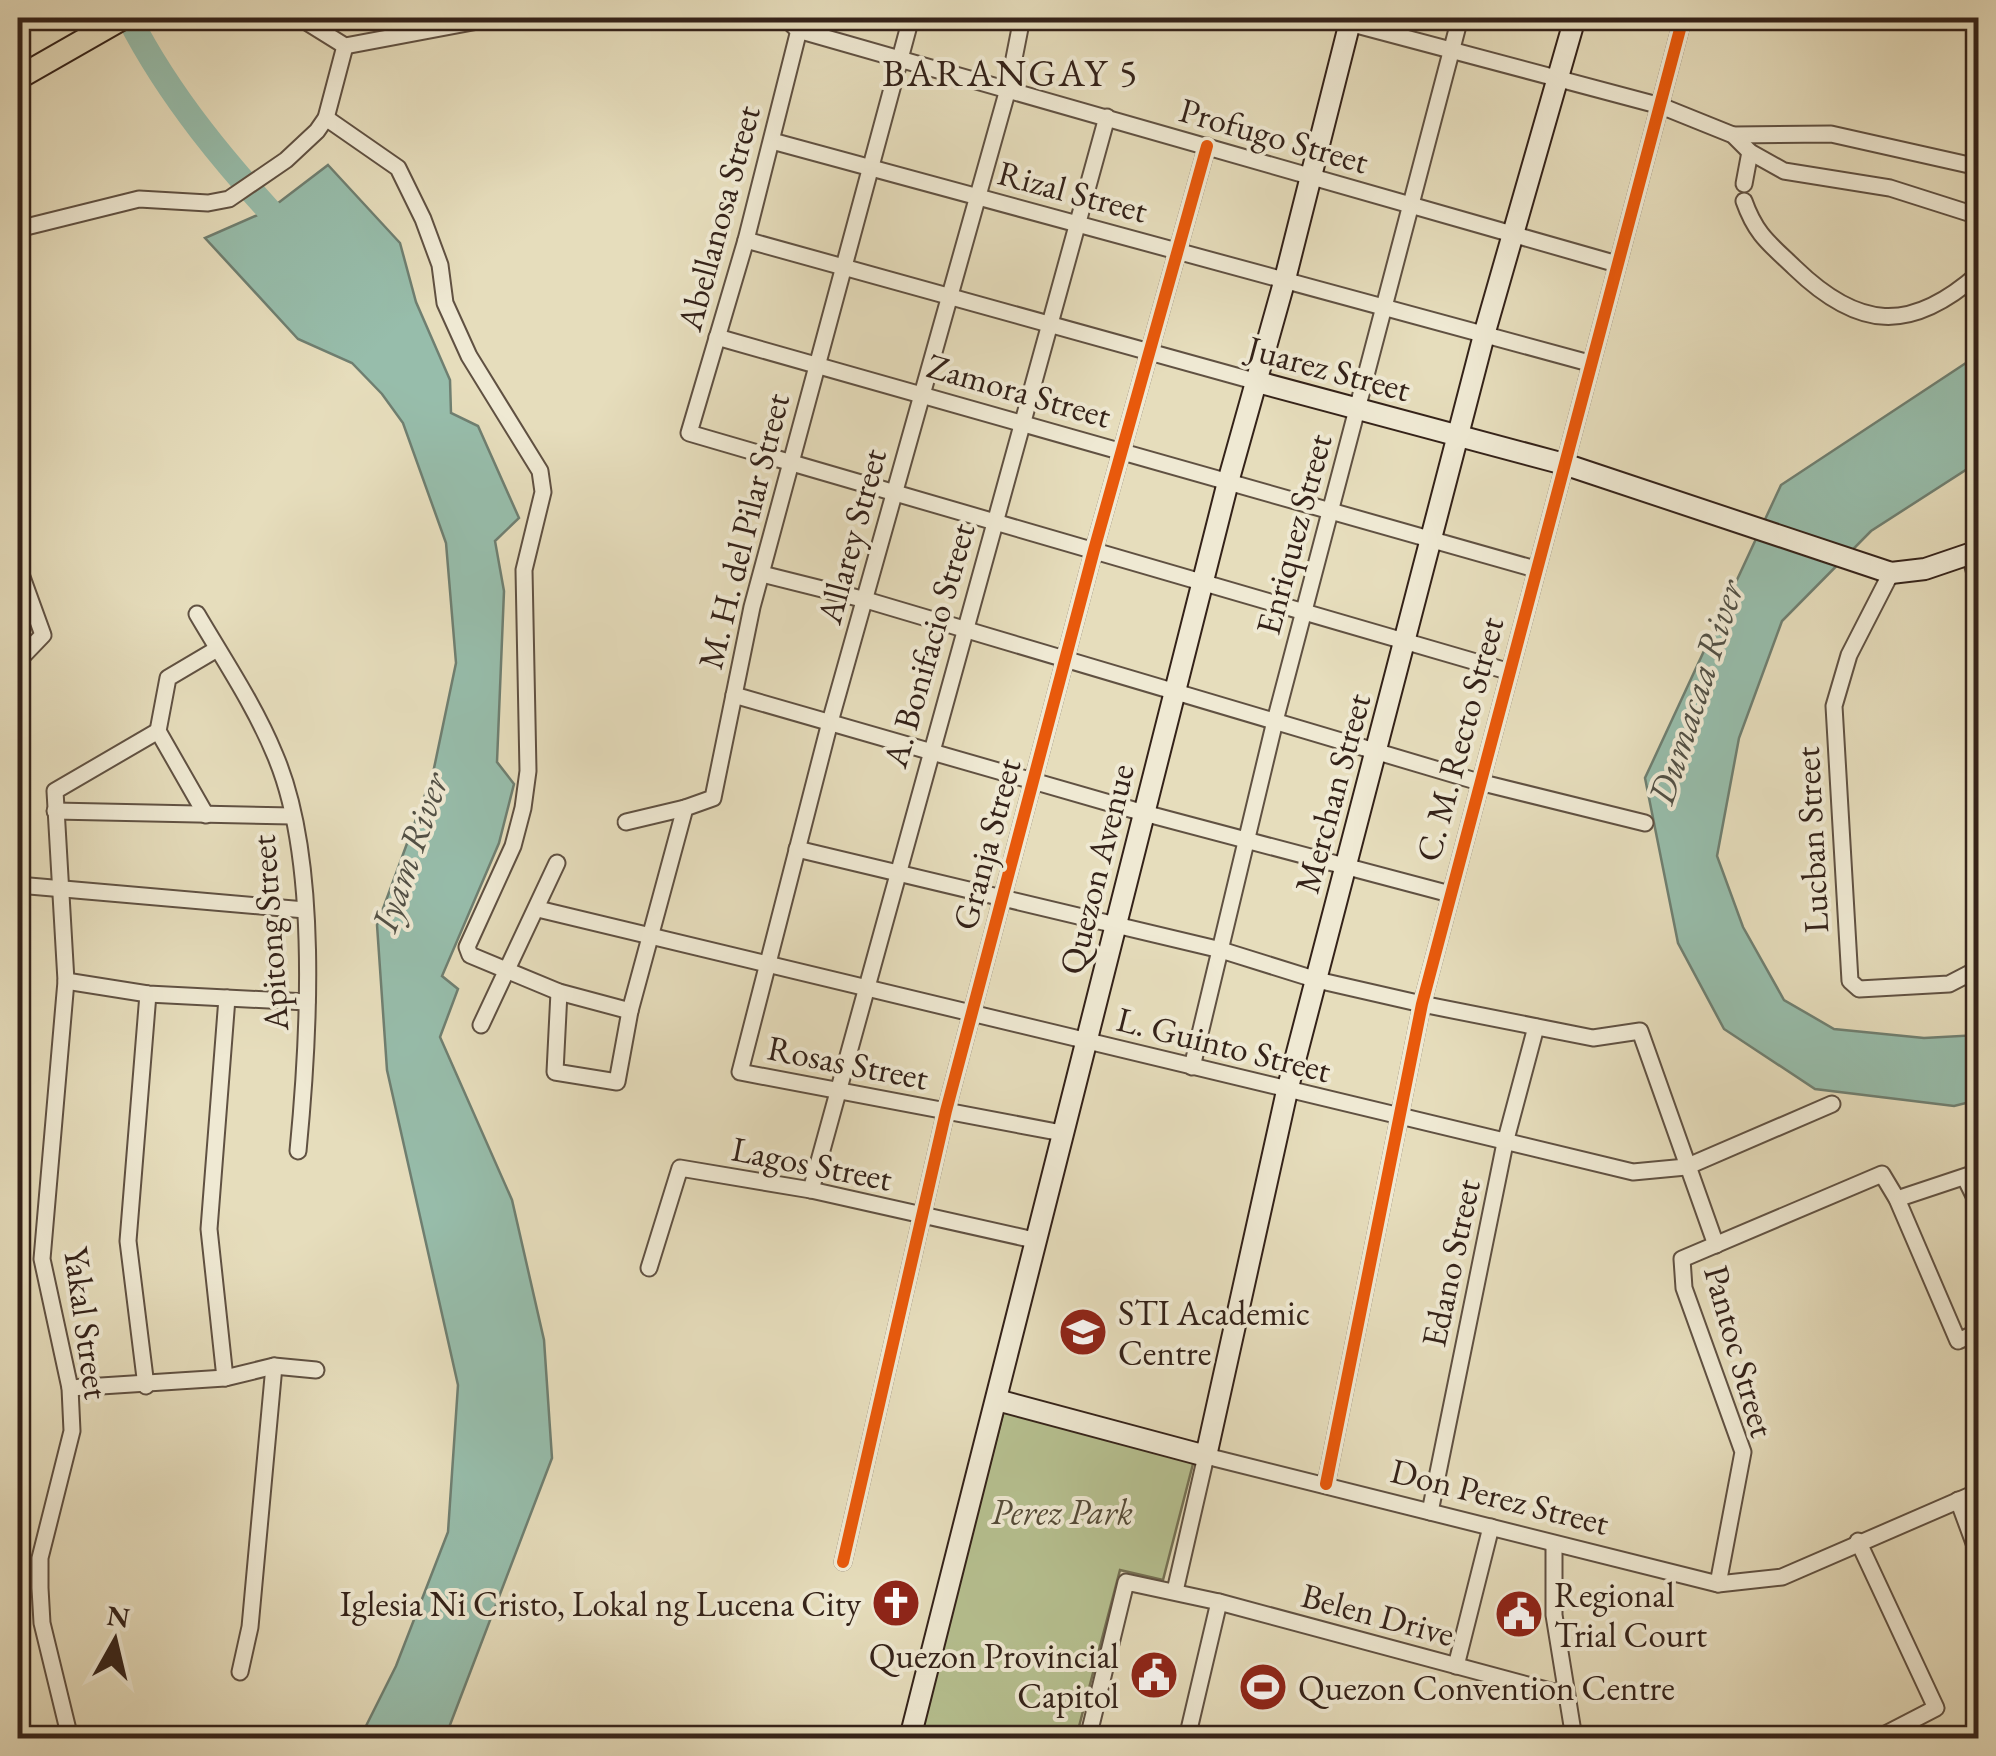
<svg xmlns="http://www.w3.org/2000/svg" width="1996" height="1756" viewBox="0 0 1996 1756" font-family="'EB Garamond',serif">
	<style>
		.green { fill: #b6c090; stroke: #757154; stroke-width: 2.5 }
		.water { fill: #97bdab; stroke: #6f7f71; stroke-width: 2.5 }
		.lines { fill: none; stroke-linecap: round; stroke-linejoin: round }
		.river { stroke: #97bdab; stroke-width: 25 }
		.street-casing { stroke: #605142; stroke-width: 19 }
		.secondary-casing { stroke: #342219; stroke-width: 24 }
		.primary-casing { stroke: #342219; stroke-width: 26 }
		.street { stroke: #efe9d3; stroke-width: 15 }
		.secondary { stroke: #efe9d3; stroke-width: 20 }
		.primary { stroke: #e6ddbc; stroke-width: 22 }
		.cycleway-casing { stroke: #efe9d3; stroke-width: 19 }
		.cycleway { stroke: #e8590c; stroke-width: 12 }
		.labels { text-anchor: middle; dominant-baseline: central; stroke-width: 8; stroke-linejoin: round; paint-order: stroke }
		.street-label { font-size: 35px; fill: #342219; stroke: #efe9d3 }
		.poi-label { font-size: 35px; fill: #342219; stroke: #efe9d3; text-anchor: start }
		.park-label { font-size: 35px; font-style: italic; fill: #544a37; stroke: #efe9d3 }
		.neighbourhood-label { font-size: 38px; letter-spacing: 2.5px; fill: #342219; stroke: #efe9d3 }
		.water-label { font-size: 38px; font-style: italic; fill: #525045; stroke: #efe9d3 }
	</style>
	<rect width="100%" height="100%" fill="#e6ddbc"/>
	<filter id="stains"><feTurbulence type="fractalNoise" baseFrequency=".002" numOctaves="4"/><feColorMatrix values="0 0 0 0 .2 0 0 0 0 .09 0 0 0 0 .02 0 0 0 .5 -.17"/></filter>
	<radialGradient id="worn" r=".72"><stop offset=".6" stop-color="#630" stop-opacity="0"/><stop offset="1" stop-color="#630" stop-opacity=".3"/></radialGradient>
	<path class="green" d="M 1004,1410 L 1194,1460 L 1163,1580 L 1120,1570 L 1076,1738 L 918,1738 Z"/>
	<g class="water">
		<path d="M 328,165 L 400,243 L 416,302 L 450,380 L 451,413 L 478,426 L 519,518 L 495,541 L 504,591 L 497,762 L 514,784 L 499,843 L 442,976 L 458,989 L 440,1037 L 512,1200 L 544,1340 L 552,1458 L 445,1738 L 360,1738 L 396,1666 L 448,1532 L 458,1385 L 387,1070 L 377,925 L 433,773 L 456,663 L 446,543 L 403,423 L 382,394 L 352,363 L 298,339 L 205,238 L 269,210 Z"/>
		<path d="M 1978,355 L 1978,462 L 1871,531 L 1782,621 L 1739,738 L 1717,856 L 1743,927 L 1784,1000 L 1834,1029 L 1924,1038 L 1978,1035 L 1978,1100 L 1954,1106 L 1815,1089 L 1724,1029 L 1678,943 L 1645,778 L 1781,485 Z"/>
	</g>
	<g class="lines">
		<path class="river" d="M 129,18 C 170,98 228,167 290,233"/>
		<g class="street-casing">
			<g id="street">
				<path d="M 300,18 L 345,46 L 494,18"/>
				<path d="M 785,18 L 798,30 L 1617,264"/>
				<path d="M 802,18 L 746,240 L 689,433 L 1507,671"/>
				<path d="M 1022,18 L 1008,89 L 830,722 L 740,1072 L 1062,1133"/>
				<path d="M 1349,23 L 1661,106 L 1733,135 L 1750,152 L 1784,171 L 1890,188 L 1978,216"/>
				<path d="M 326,118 L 398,168 L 423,219 L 440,265 L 445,303 L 469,356 L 540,471 L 543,492 L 524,570 L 528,771 L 523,808 L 513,846 L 467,947 L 470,955 L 559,992 L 630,1011"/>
				<path d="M 1733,135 L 1831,134 L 1978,167"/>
				<path d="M 772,141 L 1589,363"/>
				<path d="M 1744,184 L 1750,152"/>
				<path d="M 1744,201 C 1756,235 1770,244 1795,268 C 1858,329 1910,334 1978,274"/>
				<path d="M 18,229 L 139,199 L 208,203 L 229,199 L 286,160 L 317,131 L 326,118 L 345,46"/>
				<path d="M 746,240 L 1254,381"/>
				<path d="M 717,337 L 1535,569"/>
				<path d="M 1970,555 L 1978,585"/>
				<path d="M 18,566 L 43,635 L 18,661"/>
				<path d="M 1891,573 L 1849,655 L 1834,706 L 1850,981 L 1859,989 L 1949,984 L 1978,969"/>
				<path d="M 762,574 L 866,600 L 1479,782 L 1645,823"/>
				<path d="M 197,614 C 224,660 255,706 275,755 C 320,860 309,1038 298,1151"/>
				<path d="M 734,695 L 1144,813 L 1450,894"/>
				<path d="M 55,811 L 292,816"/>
				<path d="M 206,815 L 158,731 L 168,678 L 217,649"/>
				<path d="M 626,822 L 685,808"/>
				<path d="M 797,849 L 1221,950 L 1317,980 L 1422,1004 L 1593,1038 L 1640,1031 L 1716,1245"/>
				<path d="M 18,885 L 305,910"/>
				<path d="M 538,909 L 1633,1172 L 1686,1167 L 1832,1104"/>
				<path d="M 66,981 L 148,994 L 307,1002"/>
				<path d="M 559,992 L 555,1072 L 617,1082 L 630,1011 L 685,808 L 713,798 L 752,607 L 911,18"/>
				<path d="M 481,1025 L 557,863"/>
				<path d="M 1192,1067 L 1275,721 L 1460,18"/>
				<path d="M 1965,1178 L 1978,1204"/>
				<path d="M 811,1190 L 1107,117"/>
				<path d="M 1897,1199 L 1978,1172"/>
				<path d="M 649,1268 L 680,1168 L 811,1190 L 1034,1240"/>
				<path d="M 225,1378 L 209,1229 L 227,998"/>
				<path d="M 146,1386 L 128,1241 L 148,994"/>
				<path d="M 70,1388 L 225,1378 L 274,1366 L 316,1370"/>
				<path d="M 1326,1484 L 1422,1004 L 1683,18"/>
				<path d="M 1958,1500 L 1978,1554"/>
				<path d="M 1430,1512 L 1505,1143 L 1536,1027"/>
				<path d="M 1858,1541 L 1936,1708 L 1878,1738"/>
				<path d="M 1554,1544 L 1554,1615 L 1574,1738"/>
				<path d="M 843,1562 L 946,1111 L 1094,550 L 1207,146"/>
				<path d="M 1718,1584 L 1743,1452 L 1684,1288 L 1682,1259 L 1882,1174 L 1897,1199 L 1958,1341 L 1978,1332"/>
				<path d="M 1175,1591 L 1206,1456 L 1718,1584 L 1782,1577 L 1978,1492"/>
				<path d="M 1456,1666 L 1491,1527"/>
				<path d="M 240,1672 L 250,1627 L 274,1366"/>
				<path d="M 70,1738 L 42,1623 L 40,1588 L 40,1558 L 72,1431 L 70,1388 L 42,1259 L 66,981 L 55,791 L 158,731"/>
				<path d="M 1088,1738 L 1126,1582 L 1219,1602 L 1565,1695"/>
				<path d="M 1187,1738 L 1219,1602"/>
			</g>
		</g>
		<g class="secondary-casing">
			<g id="secondary">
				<path d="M 1254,381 L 1564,464 L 1891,573 L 1925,569 L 1978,551"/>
				<path d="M 997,1400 L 1206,1456 L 1287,1091 L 1484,335 L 1575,18"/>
				<path d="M 910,1738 L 1228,482 L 1285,279 L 1351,18"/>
			</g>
		</g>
		<g class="primary-casing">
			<path id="primary" d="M 18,78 L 123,18"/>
		</g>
		<use href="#street" class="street"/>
		<use href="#secondary" class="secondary"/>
		<use href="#primary" class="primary"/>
		<g class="cycleway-casing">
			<g id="cycleway">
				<path d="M 1326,1484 L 1422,1004 L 1683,18"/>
				<path d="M 843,1562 L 946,1111 L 1094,550 L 1207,146"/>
			</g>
		</g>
		<use href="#cycleway" class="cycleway"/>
	</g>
	<defs>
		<g id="university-disc" transform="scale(2.5)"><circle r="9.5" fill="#8f2418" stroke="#efe9d3"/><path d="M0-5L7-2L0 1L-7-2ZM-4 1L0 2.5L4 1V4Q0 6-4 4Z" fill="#fff"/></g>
		<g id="church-disc" transform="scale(2.5)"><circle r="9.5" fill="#8f2418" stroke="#efe9d3"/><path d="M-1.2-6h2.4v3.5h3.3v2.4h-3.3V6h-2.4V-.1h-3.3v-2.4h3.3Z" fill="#fff"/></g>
		<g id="civic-disc" transform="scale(2.5)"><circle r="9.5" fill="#8f2418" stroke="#efe9d3"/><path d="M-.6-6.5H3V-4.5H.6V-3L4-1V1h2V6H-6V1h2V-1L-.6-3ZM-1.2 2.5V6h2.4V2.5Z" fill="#fff"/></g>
		<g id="stadium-disc" transform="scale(2.5)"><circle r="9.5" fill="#8f2418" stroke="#efe9d3"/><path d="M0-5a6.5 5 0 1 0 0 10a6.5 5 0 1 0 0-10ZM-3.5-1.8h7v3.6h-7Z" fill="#fff"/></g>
	</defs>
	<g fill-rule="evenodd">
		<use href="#university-disc" x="1083" y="1332"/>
		<use href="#church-disc" x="896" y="1603"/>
		<use href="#civic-disc" x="1519" y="1614"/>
		<use href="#civic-disc" x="1154" y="1675"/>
		<use href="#stadium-disc" x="1263" y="1687"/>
	</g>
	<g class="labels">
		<g class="street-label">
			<text transform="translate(1274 135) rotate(16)">Profugo Street</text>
			<text transform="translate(1073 191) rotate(15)">Rizal Street</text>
			<text transform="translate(718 218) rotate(-75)">Abellanosa Street</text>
			<text transform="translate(1329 368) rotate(15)">Juarez Street</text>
			<text transform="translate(1019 390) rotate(16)">Zamora Street</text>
			<text transform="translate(743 531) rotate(-76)">M. H. del Pilar Street</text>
			<text transform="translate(1293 534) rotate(-75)">Enriquez Street</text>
			<text transform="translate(851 536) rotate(-75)">Allarey Street</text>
			<text transform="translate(928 645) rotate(-74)">A. Bonifacio Street</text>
			<text transform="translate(1459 739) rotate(-75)">C. M. Recto Street</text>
			<text transform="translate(1332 793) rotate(-75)">Merchan Street</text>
			<text transform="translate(1811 840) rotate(-93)">Lucban Street</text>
			<text transform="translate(986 844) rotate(-75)">Granja Street</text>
			<text transform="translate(1096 869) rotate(-76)">Quezon Avenue</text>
			<text transform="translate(269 933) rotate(-94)">Apitong Street</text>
			<text transform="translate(1224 1044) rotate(14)">L. Guinto Street</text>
			<text transform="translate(848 1062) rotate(11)">Rosas Street</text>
			<text transform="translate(812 1163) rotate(11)">Lagos Street</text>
			<text transform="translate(1450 1263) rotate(-78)">Edano Street</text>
			<text transform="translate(87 1323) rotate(82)">Yakal Street</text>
			<text transform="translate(1740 1351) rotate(74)">Pantoc Street</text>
			<text transform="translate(1500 1496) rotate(14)">Don Perez Street</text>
			<text transform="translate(1378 1614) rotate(15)">Belen Drive</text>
		</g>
		<g class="poi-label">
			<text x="1118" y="1312">STI Academic<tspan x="1118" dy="40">Centre</tspan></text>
			<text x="1554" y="1594">Regional<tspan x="1554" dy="40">Trial Court</tspan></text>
			<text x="861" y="1603" text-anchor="end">Iglesia Ni Cristo, Lokal ng Lucena City</text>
			<text x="1119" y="1655" text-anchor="end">Quezon Provincial<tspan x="1119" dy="40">Capitol</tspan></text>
			<text x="1298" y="1687">Quezon Convention Centre</text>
		</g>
		<g class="park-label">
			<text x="1062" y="1511">Perez Park</text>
		</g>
		<g class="neighbourhood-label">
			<text x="1011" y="72">BARANGAY 5</text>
		</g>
		<g class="water-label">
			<text transform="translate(1695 692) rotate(-72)">Dumacaa River</text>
			<text transform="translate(409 852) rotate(-71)">Iyam River</text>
		</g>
	</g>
	<rect width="1996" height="1756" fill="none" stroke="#e6ddbc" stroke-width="60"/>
	<rect x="20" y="20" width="1956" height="1716" fill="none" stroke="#342219" stroke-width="5"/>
	<rect x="30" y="30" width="1936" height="1696" fill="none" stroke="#342219" stroke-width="2.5"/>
	<g transform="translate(115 1641) rotate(8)" stroke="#efe9d3" stroke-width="8" paint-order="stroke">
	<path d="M0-8L18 38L0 25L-18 38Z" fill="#342219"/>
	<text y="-15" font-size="28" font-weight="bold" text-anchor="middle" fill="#342219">N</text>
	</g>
	<rect width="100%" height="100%" filter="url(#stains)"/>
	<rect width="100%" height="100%" fill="url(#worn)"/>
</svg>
